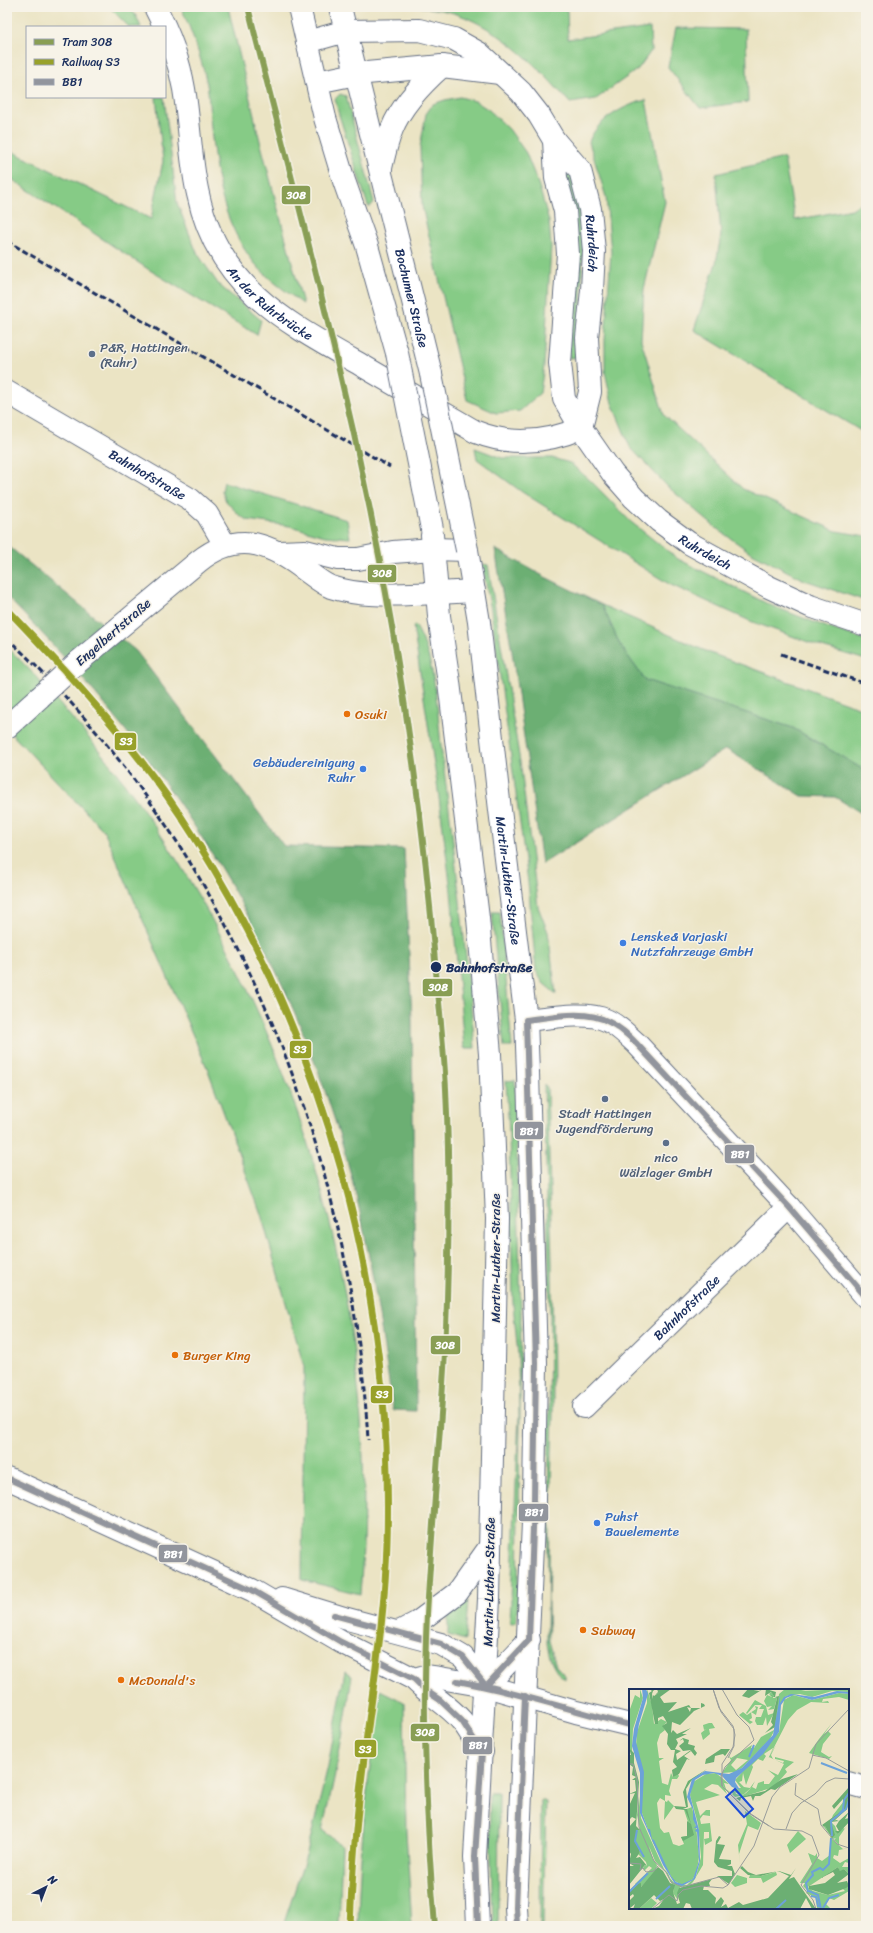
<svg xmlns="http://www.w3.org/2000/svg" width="873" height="1933" viewBox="0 0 873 1933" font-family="Sriracha,sans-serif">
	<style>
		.green { fill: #86cb86; stroke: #507d72 }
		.forest { fill: #6caf73; stroke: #446f68 }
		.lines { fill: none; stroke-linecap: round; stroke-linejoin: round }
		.minor-casing { stroke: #646e82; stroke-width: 24 }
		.major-casing { stroke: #646e82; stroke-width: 24 }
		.minor { stroke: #fff; stroke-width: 22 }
		.major { stroke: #fff; stroke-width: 22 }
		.rail { stroke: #1b2f5e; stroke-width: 3; stroke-dasharray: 6 3; stroke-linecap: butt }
		.minor-bridge-casing { stroke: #646e82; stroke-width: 24; stroke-linecap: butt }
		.major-bridge-casing { stroke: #646e82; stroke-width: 24; stroke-linecap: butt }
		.minor-bridge { stroke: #fff; stroke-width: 22 }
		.major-bridge { stroke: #fff; stroke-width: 22 }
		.bus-1-casing { stroke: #f7f3e8; stroke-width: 9 }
		.bus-1 { stroke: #92959d; stroke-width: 6 }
		.rail-1-casing { stroke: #f7f3e8; stroke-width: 10 }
		.rail-1 { stroke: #98a12a; stroke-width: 7 }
		.tram-1-casing { stroke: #f7f3e8; stroke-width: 9 }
		.tram-1 { stroke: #899e54; stroke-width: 6 }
		.service-dot { fill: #5c6f8a; stroke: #f7f3e8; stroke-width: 1.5 }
		.food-dot { fill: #e8710a; stroke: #f7f3e8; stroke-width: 1.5 }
		.shop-dot { fill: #3f7fe0; stroke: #f7f3e8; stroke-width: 1.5 }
		.stop-dot { fill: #1b2f5e; stroke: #f7f3e8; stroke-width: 1.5 }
		.labels { text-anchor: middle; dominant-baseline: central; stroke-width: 3; stroke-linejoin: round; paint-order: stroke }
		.street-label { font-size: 13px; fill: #1b2f5e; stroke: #f7f3e8 }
		.service-label { font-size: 13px; fill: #4e5e75; stroke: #f7f3e8 }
		.food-label { font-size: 13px; fill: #c56008; stroke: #f7f3e8; text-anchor: start }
		.shop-label { font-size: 13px; fill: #366cbe; stroke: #f7f3e8; text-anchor: start }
		.stop-label { font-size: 13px; font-weight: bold; fill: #1b2f5e; stroke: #f7f3e8; text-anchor: start }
		.inset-river { fill: none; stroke: #6ca2d9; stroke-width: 2 }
		.inset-road { fill: none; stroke: #989c9b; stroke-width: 1 }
		.view { fill: #1d4ed8; fill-opacity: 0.15; stroke: #1d4ed8; stroke-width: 2 }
		.inset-edge { fill: none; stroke: #1b2f5e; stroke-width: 2 }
		.line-badge { stroke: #f7f3e8; stroke-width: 1.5 }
		.badge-label { font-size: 11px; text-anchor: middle; font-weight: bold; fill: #fff }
	</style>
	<rect width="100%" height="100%" fill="#f7f3e8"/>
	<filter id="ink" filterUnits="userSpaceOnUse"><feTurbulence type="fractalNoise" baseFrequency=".025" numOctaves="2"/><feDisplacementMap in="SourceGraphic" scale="8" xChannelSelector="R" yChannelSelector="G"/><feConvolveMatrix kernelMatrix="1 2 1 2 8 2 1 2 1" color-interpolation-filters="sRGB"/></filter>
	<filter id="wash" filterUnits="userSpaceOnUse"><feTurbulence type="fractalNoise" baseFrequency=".012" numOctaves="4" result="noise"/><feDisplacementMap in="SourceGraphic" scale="16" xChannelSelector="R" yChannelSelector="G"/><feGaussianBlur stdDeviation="0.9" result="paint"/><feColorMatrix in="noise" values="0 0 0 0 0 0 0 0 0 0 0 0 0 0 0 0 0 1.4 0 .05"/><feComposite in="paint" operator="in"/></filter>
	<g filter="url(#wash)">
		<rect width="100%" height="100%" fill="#ebe4c4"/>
		<g class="green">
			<path d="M 109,7 L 129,7 L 136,16 L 141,27 L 129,27 Z"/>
			<path d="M 181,7 L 228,7 L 260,141 L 303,304 C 283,289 263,276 249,256 C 219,213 215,168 210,118 C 209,107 209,95 207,84 C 201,57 192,32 181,7 Z"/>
			<path d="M 421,7 L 567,7 L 568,39 L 650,28 L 651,51 L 638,69 L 596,99 L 570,103 C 538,67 504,31 457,14 C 446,10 433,9 421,7 Z"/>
			<path d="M 676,28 L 746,29 L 748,102 L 700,108 L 668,67 Z"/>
			<path d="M 340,94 L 346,96 L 374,202 L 371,206 L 368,206 L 339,115 L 335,99 Z"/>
			<path d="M 156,97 L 164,97 L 177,203 L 197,253 L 219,285 L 261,320 L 257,335 L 148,269 L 7,176 L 7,149 L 151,219 L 163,161 Z"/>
			<path d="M 460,97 L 475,101 L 489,110 L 509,129 L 526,153 L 539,186 L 549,221 L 551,246 L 544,366 L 540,393 L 520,411 L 496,413 L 467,400 L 422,206 L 420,147 L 426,114 L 433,104 L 445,100 Z"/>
			<path d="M 646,100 L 665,202 L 644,289 L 641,340 L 664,415 L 743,489 L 836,531 L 866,536 L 866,601 L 802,579 L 750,552 L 716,528 L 667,486 L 630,447 L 612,403 L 605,372 L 605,340 L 611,252 L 606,197 L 589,142 C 596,120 625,105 646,100 Z"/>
			<path d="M 784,158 L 795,220 L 852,209 L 866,199 L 866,434 L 694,330 L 716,263 L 721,235 L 716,174 Z"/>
			<path d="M 571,170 L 584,222 L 579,357 L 569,358 L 566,173 Z"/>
			<path d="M 475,448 L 502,458 L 552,458 L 570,463 L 591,481 L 631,522 L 678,559 L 770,605 L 829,628 L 866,640 L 866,660 L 822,647 L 750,621 L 669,584 L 522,492 L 477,459 Z"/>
			<path d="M 224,482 L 347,520 L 350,538 L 325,536 L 290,526 L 247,520 L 239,515 L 226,501 L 222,491 Z"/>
			<path d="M 482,564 L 488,565 L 521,768 L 538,907 L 548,932 L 556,994 L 543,983 L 536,971 L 528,882 L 491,610 Z"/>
			<path d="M 602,605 L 710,653 L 866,710 L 866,771 L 793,728 L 645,680 L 620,645 Z"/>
			<path d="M 415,625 C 437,660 437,713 442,754 C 455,852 466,950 475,1048 L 464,1048 L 451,891 L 438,790 L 413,626 Z"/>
			<path d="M 7,647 C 25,664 41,682 57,701 C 271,938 387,1275 360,1594 L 302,1580 L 304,1367 L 261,1214 L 208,1070 L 104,831 L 7,729 Z"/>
			<path d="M 492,912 L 500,912 L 512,1047 L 504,1047 Z"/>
			<path d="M 515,1080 L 521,1313 L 518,1604 L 516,1622 L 512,1623 L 510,1622 L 519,1415 L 518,1354 L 513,1305 L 509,1133 L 506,1081 Z"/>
			<path d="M 544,1084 L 547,1087 L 552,1262 L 553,1411 L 548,1605 L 549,1641 L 556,1666 L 565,1675 L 565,1679 C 553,1670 549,1657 547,1643 L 550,1315 Z"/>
			<path d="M 463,1599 L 468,1601 L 465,1640 L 448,1635 L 448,1615 Z"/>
			<path d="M 345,1671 L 352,1675 C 345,1727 335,1779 322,1830 L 342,1846 L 339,1926 L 283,1926 L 307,1853 L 328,1766 Z"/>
			<path d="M 380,1690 L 404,1702 L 406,1832 L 412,1926 L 358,1926 C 359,1847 369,1769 380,1690 Z"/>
			<path d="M 489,1793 L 499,1793 L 498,1926 L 493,1926 Z"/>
			<path d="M 541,1800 L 546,1802 L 543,1926 L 540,1926 Z"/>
		</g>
		<g class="forest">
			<path d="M 7,545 L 136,651 L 284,846 L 404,849 L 412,1019 L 416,1411 L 393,1410 C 379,1313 366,1214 335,1121 C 270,917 157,748 7,597 Z"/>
			<path d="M 495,549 L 545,577 L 602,605 L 620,645 L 645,680 L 793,728 L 866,771 L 866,816 L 835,797 L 802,796 L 726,749 L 542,864 L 512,652 Z"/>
		</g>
	</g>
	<g filter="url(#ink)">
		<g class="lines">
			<g class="minor-casing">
				<g id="minor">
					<path id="s1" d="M 155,7 C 169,33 179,60 184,89 C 190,124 190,160 198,194 C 218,288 287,323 363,366 C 401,388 439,410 476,432 C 511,446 546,443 581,428"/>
					<path id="s2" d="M 346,31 L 419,30 L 454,39 L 479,53 L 521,92 L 539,115 L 554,140 L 580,170 L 590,209 L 594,251 L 592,290 L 587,338 L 590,392 L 581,428"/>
					<path d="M 356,74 L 442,66 L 500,73"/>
					<path id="s3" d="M 554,140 L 556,178 L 565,211 L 568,254 L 560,363 L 564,399 L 581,428 L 613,474 L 634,498 L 659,521 L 689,543 L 769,587 L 810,606 L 866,625"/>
					<path d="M 381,168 C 384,155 387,141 392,129 C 401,106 424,82 442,66"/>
					<path id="s4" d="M 7,392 L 190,499 L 207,514 L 225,545"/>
					<path d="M 280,552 L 305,551 L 338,559 L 358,559 L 393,552 L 433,549"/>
					<path d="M 78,662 L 199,561 C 236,532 265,541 301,567 C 310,573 321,583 331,587 C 364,598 403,594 438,593"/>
					<path d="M 7,727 L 40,697"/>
					<path d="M 526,1020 C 548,1018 587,1011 606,1020 C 618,1025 627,1035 636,1043 L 789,1207 L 866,1297"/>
					<path id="s5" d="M 584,1407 L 789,1207"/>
					<path d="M 7,1478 L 252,1590 L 341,1642 L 414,1679 L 425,1676 L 440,1678 L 486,1686 L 576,1712 L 630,1725"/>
					<path d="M 282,1599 L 344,1618 L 441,1644 L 463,1657 L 486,1686"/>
					<path d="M 848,1783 L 866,1788"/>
				</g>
			</g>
			<g class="major-casing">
				<g id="major">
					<path d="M 299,7 L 325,118 L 344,181 L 367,246 L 397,353"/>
					<path id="s6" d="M 340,7 C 369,129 401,251 431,374"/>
					<path d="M 307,42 L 346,31"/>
					<path d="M 317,82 L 356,74"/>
					<path d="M 432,535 L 439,616 L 449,682 L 478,918 L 490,1054 L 497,1219 L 489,1599 L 475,1857 L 478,1926"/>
					<path id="s7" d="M 433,549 L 467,550 L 479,622 L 500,810 L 526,1020 L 528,1073 L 536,1363 L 534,1500 L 516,1907 L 517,1926"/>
					<path d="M 438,593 L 474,591"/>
					<path d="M 399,1632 L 418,1622 L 457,1593 L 489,1548"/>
					<path d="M 414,1679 C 428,1694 447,1704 461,1720 C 469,1729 475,1742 482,1752"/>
					<path d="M 486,1686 L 529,1640"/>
				</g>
			</g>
			<use href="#minor" class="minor"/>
			<use href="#major" class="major"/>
			<g class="rail">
				<path d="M 7,241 L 390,467"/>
				<path d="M 7,638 C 228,843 351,1142 368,1440"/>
				<path d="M 781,654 L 866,684"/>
			</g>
			<g class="minor-bridge-casing">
				<path id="minor-bridge" d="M 40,697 L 78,662"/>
			</g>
			<g class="major-bridge-casing">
				<g id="major-bridge">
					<path d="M 397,353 L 432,529"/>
					<path d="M 431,374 L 467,550"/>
				</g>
			</g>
			<use href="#minor-bridge" class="minor-bridge"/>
			<use href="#major-bridge" class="major-bridge"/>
			<g class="bus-1-casing">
				<g id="bus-1">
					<path d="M 7,1478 L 252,1590 L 341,1642 L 414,1679 L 425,1690 L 440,1700 L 462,1721 L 482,1752 L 475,1857 L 478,1926"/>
					<path d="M 334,1615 L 441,1644 L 463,1657 L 486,1686 L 498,1689"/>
					<path d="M 457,1681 C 515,1691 572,1711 630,1725"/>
					<path d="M 486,1686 L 529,1640 L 534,1500 L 536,1363 L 526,1020 C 552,1017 585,1009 609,1022 C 620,1027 628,1035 636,1043 L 789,1207 L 866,1297"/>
					<path d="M 517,1926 L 516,1907 L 525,1696"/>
				</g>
			</g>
			<use href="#bus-1" class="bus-1"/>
			<g class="rail-1-casing">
				<path id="rail-1" d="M 7,609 C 74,679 141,752 193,835 C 326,1045 394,1293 387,1542 C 385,1623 370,1703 361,1783 C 355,1831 352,1878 350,1926"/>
			</g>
			<use href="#rail-1" class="rail-1"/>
			<g class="tram-1-casing">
				<path id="tram-1" d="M 248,7 C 277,124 309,240 336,357 C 385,559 419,765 436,972 C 440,1011 444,1050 446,1089 C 450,1176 449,1265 445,1352 C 440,1439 432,1527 427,1614 C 422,1718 426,1822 435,1926"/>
			</g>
			<use href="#tram-1" class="tram-1"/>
		</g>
	</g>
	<g class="service-dot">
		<circle cx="92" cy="354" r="4"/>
		<circle cx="605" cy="1099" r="4"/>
		<circle cx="666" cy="1143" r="4"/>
	</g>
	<g class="food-dot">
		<circle cx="347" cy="714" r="4"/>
		<circle cx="175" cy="1355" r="4"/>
		<circle cx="583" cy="1630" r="4"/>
		<circle cx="121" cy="1680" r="4"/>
	</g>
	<g class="shop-dot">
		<circle cx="363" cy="769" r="4"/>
		<circle cx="623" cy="943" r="4"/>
		<circle cx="597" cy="1523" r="4"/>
	</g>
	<circle class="stop-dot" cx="436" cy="967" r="6"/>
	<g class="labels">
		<g class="street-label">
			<text stroke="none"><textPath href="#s2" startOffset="368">Ruhrdeich</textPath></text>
			<text stroke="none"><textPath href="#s6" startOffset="300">Bochumer Straße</textPath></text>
			<text stroke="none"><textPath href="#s1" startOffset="328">An der Ruhrbrücke</textPath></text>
			<text stroke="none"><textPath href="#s4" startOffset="163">Bahnhofstraße</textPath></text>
			<text stroke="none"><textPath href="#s3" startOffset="472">Ruhrdeich</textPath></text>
			<text transform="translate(113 632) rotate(-41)">Engelbertstraße</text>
			<text stroke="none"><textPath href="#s7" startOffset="367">Martin-Luther-Straße</textPath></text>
			<text transform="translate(495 1258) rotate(-90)">Martin-Luther-Straße</text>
			<text stroke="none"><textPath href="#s5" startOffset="143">Bahnhofstraße</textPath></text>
			<text transform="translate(489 1582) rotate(-89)">Martin-Luther-Straße</text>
		</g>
		<g class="service-label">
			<text x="100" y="347" text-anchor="start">P&amp;R, Hattingen<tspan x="100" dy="15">(Ruhr)</tspan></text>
			<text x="605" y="1113">Stadt Hattingen<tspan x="605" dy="15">Jugendförderung</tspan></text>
			<text x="666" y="1157">nico<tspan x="666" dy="15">Wälzlager GmbH</tspan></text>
		</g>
		<g class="food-label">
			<text x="355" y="714">Osuki</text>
			<text x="183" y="1355">Burger King</text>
			<text x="591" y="1630">Subway</text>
			<text x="129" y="1680">McDonald's</text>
		</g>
		<g class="shop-label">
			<text x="355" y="762" text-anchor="end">Gebäudereinigung<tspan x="355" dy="15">Ruhr</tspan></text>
			<text x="631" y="936">Lenske&amp; Varjaski<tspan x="631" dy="15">Nutzfahrzeuge GmbH</tspan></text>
			<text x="605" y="1516">Puhst<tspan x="605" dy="15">Bauelemente</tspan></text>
		</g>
		<g class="stop-label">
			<text x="446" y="967">Bahnhofstraße</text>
		</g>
	</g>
	<g transform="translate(629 1689)">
		<rect width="220" height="220" fill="#ebe4c4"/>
		<path d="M 11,0 L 14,9 L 4,40 L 3,63 L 0,59 L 1,20 L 6,6 L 11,9 ZM 18,0 L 23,16 L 25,35 L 32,30 L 38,33 L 34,37 L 36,41 L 31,45 L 28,54 L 30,69 L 35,69 L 30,72 L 33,94 L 39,96 L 42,84 L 44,88 L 48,84 L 50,87 L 48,90 L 43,90 L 40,102 L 42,107 L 36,106 L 36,112 L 38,113 L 39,111 L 45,117 L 35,131 L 36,112 L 31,109 L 28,114 L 31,139 L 35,144 L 40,143 L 44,155 L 50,157 L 55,155 L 52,148 L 59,147 L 61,139 L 55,121 L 63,118 L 67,137 L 70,168 L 68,181 L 64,190 L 53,196 L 44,191 L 24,154 L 13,124 L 13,82 L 7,57 L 8,43 L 18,14 ZM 156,0 L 181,0 L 172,2 L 220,0 L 220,3 L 203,2 L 183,8 L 171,5 L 157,7 L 149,19 L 147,38 L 141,50 L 113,79 L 106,83 L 93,84 L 102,71 L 99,66 L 102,69 L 123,56 L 122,59 L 125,59 L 132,48 L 145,41 L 150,5 ZM 108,69 L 119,71 L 107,81 L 102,76 ZM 142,3 L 145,6 L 144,9 L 148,9 L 145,20 L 139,21 L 143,17 L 138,18 L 135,12 L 138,6 L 143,8 L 140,5 ZM 210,4 L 220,5 L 220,11 L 210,8 L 194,10 L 193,13 L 199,12 L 200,14 L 182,13 L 168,21 L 159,31 L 139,70 L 144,59 L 135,65 L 137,67 L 134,72 L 129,70 L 123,76 L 124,78 L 117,96 L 114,84 L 113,92 L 110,93 L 115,98 L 121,99 L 126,92 L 123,98 L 127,100 L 129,94 L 135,92 L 135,95 L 140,95 L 146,87 L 139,81 L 149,86 L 155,75 L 140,68 L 147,56 L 142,66 L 144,70 L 154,74 L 155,72 L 146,70 L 146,68 L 165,73 L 156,80 L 158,83 L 145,98 L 110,109 L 109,109 L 117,104 L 123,98 L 115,105 L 111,107 L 106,108 L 110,107 L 106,108 L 103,105 L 104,104 L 100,103 L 96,100 L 93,94 L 98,105 L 89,96 L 83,95 L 75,100 L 91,106 L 67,113 L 71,127 L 77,121 L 81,121 L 81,127 L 74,126 L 71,130 L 72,135 L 81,134 L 83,152 L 76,156 L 75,150 L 80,149 L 80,143 L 75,143 L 74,176 L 64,193 L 61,196 L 51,198 L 49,211 L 44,204 L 45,196 L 43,195 L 37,183 L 26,172 L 20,157 L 24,170 L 28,176 L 27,182 L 12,198 L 12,194 L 9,197 L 6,195 L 23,179 L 20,177 L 15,182 L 14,179 L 16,176 L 18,177 L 17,173 L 9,165 L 11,163 L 6,150 L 7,142 L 11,140 L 8,126 L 10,107 L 12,129 L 35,180 L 39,184 L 41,189 L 46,195 L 58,196 L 67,187 L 72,168 L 69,135 L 61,106 L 64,93 L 77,85 L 87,84 L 100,95 L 95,94 L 97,100 L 101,103 L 105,101 L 107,105 L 111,106 L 106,103 L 106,99 L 112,99 L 106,91 L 150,43 L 155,11 L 164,6 L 183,11 ZM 126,11 L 137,17 L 139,26 L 145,24 L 138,37 L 137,28 L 134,36 L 128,36 L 126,32 L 127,28 L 132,28 L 135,20 L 130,20 L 133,16 L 126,16 L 118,25 L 117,24 ZM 126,17 L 129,18 L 127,26 L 122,23 L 123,29 L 120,31 L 124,33 L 121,35 L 110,26 L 114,23 L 118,26 L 127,20 ZM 80,34 L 83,34 L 86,39 L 80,40 L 81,45 L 74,51 L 72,44 L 77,40 L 75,41 L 74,36 ZM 203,34 L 195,45 L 199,42 L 202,45 L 194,55 L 192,63 L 200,68 L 203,67 L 200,70 L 180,64 L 190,50 ZM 220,110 L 218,120 L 202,133 L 206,137 L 209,145 L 214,138 L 215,136 L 220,133 L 214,138 L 215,140 L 217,138 L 210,148 L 210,156 L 205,151 L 207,149 L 204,150 L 195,138 L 196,136 L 198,140 L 202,139 L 201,134 L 204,126 L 215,112 ZM 116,122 L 132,134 L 129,141 L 119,137 L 110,165 L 111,176 L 109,156 L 118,135 ZM 169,142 L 177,150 L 161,164 L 158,156 ZM 201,148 L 214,160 L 220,159 L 210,161 L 209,167 L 205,166 L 204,169 L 211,174 L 220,169 L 220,174 L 216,173 L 213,178 L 220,178 L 220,185 L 215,180 L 211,183 L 209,178 L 179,198 L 184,202 L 199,206 L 216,202 L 213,199 L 220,197 L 220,202 L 205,211 L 200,209 L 197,215 L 201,219 L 188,220 L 187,209 L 177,204 L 179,202 L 174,197 L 176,194 L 171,194 L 172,192 L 183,175 L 179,164 L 186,167 L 188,164 L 188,169 L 193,172 L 201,166 ZM 147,183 L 148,186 L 134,194 L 132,189 L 120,189 L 121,186 L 132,187 ZM 108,186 L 118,189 L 118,194 L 106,198 L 102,194 ZM 22,209 L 28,214 L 22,220 L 10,220 Z" fill="#86cb86" fill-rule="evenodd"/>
		<path d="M 20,0 L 27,0 L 24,2 L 23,5 L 24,10 L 24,6 L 25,7 L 31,3 L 26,6 L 29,3 L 28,0 L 42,0 L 31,8 L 35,14 L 48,13 L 39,23 L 60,16 L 62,19 L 58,18 L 61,23 L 62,19 L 72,19 L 72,14 L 75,15 L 76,17 L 65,22 L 51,36 L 43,33 L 42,44 L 44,41 L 48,45 L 62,39 L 53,45 L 58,45 L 47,50 L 49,54 L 46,60 L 52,62 L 47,65 L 48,71 L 62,61 L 54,62 L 50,57 L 55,53 L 54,50 L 50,52 L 54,49 L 60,51 L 59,55 L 66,57 L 65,60 L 68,64 L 66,67 L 62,62 L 55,67 L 61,71 L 58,70 L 50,85 L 44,88 L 43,81 L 48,78 L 44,73 L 46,61 L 42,61 L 38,55 L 39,45 L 33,37 L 38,34 L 36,30 L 34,27 L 29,29 L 29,35 L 26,35 L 20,4 L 23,2 ZM 119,0 L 130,2 L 134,0 L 120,9 L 113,7 ZM 137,0 L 147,3 L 146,8 L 150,7 L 146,38 L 136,44 L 144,36 L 142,33 L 148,9 L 140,6 L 145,7 L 142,3 L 136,7 ZM 0,59 L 5,64 L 5,74 L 10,93 L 7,137 L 11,141 L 8,141 L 6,150 L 11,163 L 7,169 L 11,168 L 18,177 L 16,176 L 0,196 L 0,177 L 5,177 L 0,174 L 2,165 L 0,162 L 0,138 L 7,130 L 3,128 L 0,131 L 0,117 L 6,104 L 0,105 L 7,102 L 6,91 L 3,91 L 7,88 L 3,86 L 4,78 L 0,75 L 0,66 L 2,66 ZM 92,60 L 101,60 L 96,67 L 94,65 L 86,67 L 85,73 L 76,75 L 77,70 ZM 78,80 L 62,92 L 57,100 L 59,118 L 54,120 L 58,120 L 65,146 L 54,152 L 52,148 L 58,147 L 58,132 L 62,135 L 56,121 L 47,120 L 45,117 L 57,118 L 54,103 L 59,92 ZM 169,85 L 146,101 L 142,100 L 131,107 L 126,107 L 124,112 L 122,107 L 112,109 L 111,112 L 107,109 L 136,102 L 153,90 ZM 220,98 L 218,120 L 205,132 L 207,131 L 210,132 L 220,123 L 216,130 L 220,129 L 220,133 L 209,145 L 206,142 L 210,142 L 207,137 L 210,132 L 202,133 L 206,146 L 203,149 L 196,137 L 195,138 L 193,136 L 214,121 L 214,110 L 205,120 L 203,117 ZM 90,147 L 92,148 L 88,155 L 96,156 L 90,170 L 102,171 L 102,175 L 98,177 L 103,177 L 106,185 L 100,195 L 88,187 L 103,187 L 103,182 L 89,178 L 85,173 L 87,152 ZM 113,177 L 119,183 L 127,186 L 150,182 L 162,186 L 167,179 L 160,190 L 165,188 L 187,220 L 183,220 L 177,209 L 171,220 L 63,220 L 61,215 L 57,214 L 54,220 L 23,220 L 30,217 L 35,210 L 31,212 L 25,206 L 11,219 L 4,220 L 6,215 L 0,220 L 0,212 L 5,207 L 4,205 L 0,208 L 0,202 L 7,195 L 12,194 L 12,198 L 29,178 L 34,182 L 41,194 L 46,196 L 44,203 L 48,215 L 51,214 L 48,204 L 50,199 L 83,190 L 80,194 L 81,197 L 75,197 L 74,201 L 79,201 L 87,209 L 86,215 L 92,208 L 95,212 L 92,218 L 97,215 L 99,219 L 110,213 L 114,216 L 139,209 L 160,187 L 149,182 L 132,187 L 119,186 L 111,179 ZM 209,178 L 211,182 L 215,180 L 220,185 L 208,194 L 218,192 L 220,197 L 217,199 L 199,206 L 180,200 L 180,197 L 196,194 L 206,186 L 204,183 L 192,189 Z" fill="#6caf73"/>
		<path d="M 13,0 L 17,0 L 19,5 L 10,35 L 7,53 L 15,83 L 13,124 L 19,140 L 21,140 L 23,150 L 25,151 L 42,187 L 47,193 L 53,195 L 64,190 L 70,172 L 68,143 L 66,142 L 68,139 L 65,139 L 67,137 L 64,130 L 64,121 L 58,108 L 63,90 L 76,82 L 100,85 L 113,79 L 144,46 L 151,7 L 151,14 L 155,8 L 162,5 L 185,8 L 208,2 L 219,3 L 220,5 L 210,4 L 183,11 L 165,6 L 157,9 L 152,16 L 150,43 L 134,65 L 107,89 L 106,93 L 111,101 L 103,98 L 93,87 L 85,84 L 74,86 L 66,91 L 61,106 L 70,141 L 71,172 L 66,190 L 53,197 L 46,195 L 34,176 L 11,124 L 11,84 L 3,57 L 5,40 L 14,9 Z" fill="#6ca2d9"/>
		<path class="inset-river" d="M 120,68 L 125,56M 192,74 L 218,84M 210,125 L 214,121 L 215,111 L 220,104M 8,141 L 6,152 L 15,168M 203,147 L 202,132 L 217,120 L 220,111M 180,202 L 189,206 L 192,220M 0,203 L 19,184M 179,203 L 177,194 L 184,186 L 183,183 L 191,179 L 194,181 L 200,175 L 202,149M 182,207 L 187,208 L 189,217 L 192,218M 27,210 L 41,197M 194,219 L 200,209 L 210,206M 147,220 L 157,211"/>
		<path class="inset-road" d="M 84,0 L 92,23 L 105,40 L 105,57 L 99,69M 84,0 L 90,19 L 104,37 L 106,46 L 104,58 L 93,75 L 93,97 L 121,125 L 140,137M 93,0 L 108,26 L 120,38 L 125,51 L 96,78 L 92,87 L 93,97 L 122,125 L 145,140 L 173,142 L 183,147 L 190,166 L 172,196 L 184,211 L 187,220M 183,66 L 197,69 L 220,82M 0,75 L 4,75 L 8,90 L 10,138 L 25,172 L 37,183 L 42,193 L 53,198 L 90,188 L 99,196M 167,94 L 166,106 L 189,120 L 192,136 L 208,155 L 220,159M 157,140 L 163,124 L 172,114 L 186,105 L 197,93 L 206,89 L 220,90M 0,174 L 12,175 L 11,181 L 14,179 L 17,183 L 25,182 L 29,177M 23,220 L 40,206 L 48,212 L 49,206 L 54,201 L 72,197 L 94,199 L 99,196 L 125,157 L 143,108 L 151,98 L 180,79 L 187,55 L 220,20"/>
		<path class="view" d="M 106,100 L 124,120 L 115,128 L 97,108 Z"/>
		<rect width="220" height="220" class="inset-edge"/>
	</g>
	<g class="line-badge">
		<rect x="281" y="185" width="30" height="20" rx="4" fill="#899e54"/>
		<rect x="367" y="564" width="30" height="19" rx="4" fill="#899e54"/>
		<rect x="114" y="732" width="23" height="19" rx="4" fill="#98a12a"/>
		<rect x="422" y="978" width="31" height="19" rx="4" fill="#899e54"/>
		<rect x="289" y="1040" width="23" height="19" rx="4" fill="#98a12a"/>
		<rect x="514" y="1121" width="30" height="19" rx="4" fill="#92959d"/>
		<rect x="724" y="1144" width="31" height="20" rx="4" fill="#92959d"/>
		<rect x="430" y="1335" width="31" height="20" rx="4" fill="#899e54"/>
		<rect x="370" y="1385" width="23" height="19" rx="4" fill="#98a12a"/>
		<rect x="518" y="1503" width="31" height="19" rx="4" fill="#92959d"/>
		<rect x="158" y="1544" width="30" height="19" rx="4" fill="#92959d"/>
		<rect x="410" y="1723" width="30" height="19" rx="4" fill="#899e54"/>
		<rect x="462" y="1736" width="31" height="19" rx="4" fill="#92959d"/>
		<rect x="354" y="1739" width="23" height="19" rx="4" fill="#98a12a"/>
	</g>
	<g class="badge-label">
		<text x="296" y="199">308</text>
		<text x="382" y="577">308</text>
		<text x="126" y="745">S3</text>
		<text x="438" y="991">308</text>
		<text x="300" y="1053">S3</text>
		<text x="529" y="1135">BB1</text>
		<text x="740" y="1158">BB1</text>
		<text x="445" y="1349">308</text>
		<text x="382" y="1398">S3</text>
		<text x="534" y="1516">BB1</text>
		<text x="173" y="1558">BB1</text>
		<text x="425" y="1736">308</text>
		<text x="478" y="1749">BB1</text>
		<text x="365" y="1753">S3</text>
	</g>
	<rect width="873" height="1933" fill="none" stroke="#f7f3e8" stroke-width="24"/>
	<rect x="26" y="26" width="140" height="72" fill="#f7f3e8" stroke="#9fa5b1"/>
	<rect x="34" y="39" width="20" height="6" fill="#899e54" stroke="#9fa5b1"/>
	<text x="62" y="46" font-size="12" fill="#1b2f5e">Tram 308</text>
	<rect x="34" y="59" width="20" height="6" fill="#98a12a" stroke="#9fa5b1"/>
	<text x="62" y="66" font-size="12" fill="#1b2f5e">Railway S3</text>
	<rect x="34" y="79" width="20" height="6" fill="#92959d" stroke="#9fa5b1"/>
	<text x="62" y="86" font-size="12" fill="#1b2f5e">BB1</text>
	<g transform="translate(46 1887) rotate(42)" stroke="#f7f3e8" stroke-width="3" paint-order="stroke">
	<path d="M0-3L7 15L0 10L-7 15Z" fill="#1b2f5e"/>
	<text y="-6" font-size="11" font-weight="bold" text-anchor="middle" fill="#1b2f5e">N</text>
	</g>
</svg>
